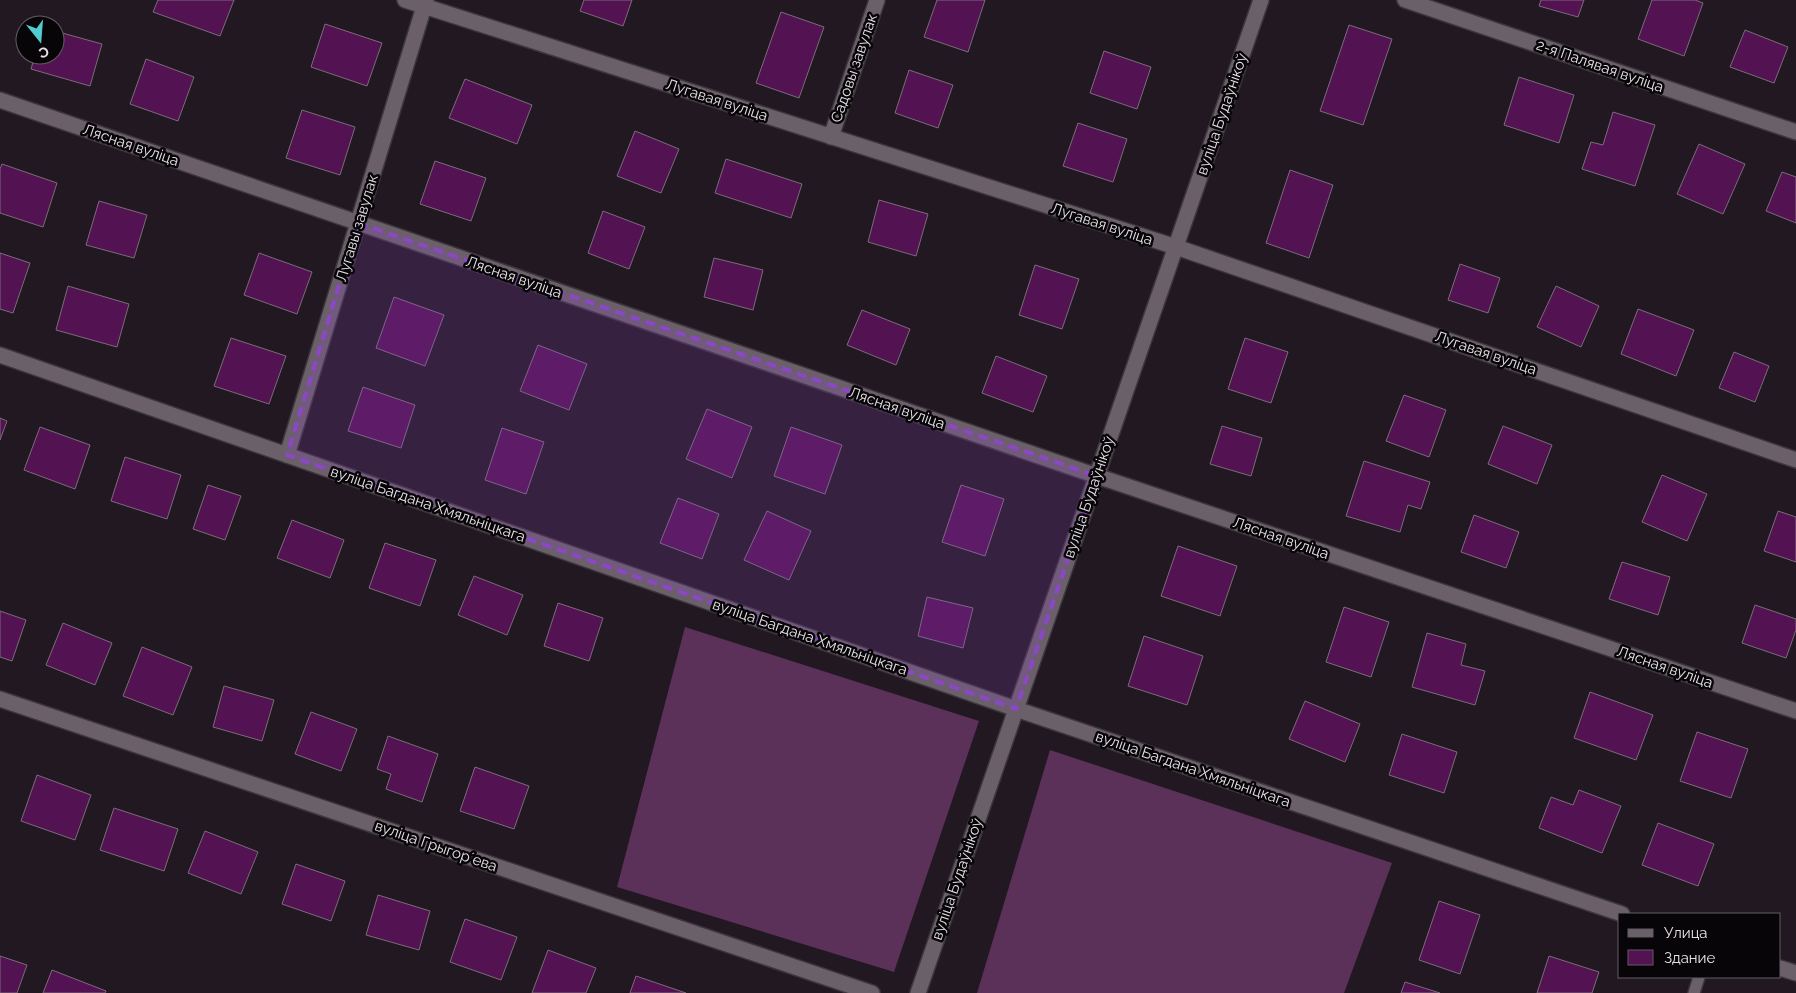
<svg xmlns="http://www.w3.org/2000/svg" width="1796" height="993" viewBox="0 0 1796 993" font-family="Raleway,sans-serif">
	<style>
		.grass { fill: #5b3059 }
		.building { fill: #531252; stroke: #796d78 }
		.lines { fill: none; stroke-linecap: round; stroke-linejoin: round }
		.lane-casing { stroke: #3c353b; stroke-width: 14 }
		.street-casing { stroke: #3c353b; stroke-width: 18 }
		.lane { stroke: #6b606a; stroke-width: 11 }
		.street { stroke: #6b606a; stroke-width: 15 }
		.marked { fill: #8b47c5; fill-opacity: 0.2; stroke: #8b47c5; stroke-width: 4; stroke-dasharray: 10 6; stroke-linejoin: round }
		.labels { text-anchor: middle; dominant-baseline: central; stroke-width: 5; stroke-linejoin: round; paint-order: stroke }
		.street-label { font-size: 15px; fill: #e8e2e8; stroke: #080508 }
	</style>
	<rect width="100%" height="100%" fill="#211821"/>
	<g class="grass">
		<path d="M 685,627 L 979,721 L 894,972 L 617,887 Z"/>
		<path d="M 1050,750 L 1392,863 L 1344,993 L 977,993 Z"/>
	</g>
	<g class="building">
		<path d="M 158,0 L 234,0 L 220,36 L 153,12 Z"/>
		<path d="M 584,0 L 632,0 L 623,26 L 580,11 Z"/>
		<path d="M 937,0 L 985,0 L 968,52 L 924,37 Z"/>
		<path d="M 1541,0 L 1584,0 L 1578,17 L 1539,6 Z"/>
		<path d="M 1652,0 L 1695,0 L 1703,3 L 1684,56 L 1638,39 Z"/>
		<path d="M 781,12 L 824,27 L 799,98 L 756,83 Z"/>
		<path d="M 325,24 L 382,43 L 367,86 L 311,67 Z"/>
		<path d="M 1349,25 L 1392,39 L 1363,125 L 1320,111 Z"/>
		<path d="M 1745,30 L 1788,47 L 1774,83 L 1730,67 Z"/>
		<path d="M 55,31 L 102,44 L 90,86 L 31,69 L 35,55 L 55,55 Z"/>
		<path d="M 1104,51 L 1151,67 L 1137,109 L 1090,93 Z"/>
		<path d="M 146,59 L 194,77 L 178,121 L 130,104 Z"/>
		<path d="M 909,70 L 953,85 L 938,128 L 895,113 Z"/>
		<path d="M 1519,77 L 1574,95 L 1559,143 L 1504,125 Z"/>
		<path d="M 465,79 L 532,105 L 517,144 L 449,118 Z"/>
		<path d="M 302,110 L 355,127 L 340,175 L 286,158 Z"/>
		<path d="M 1613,112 L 1655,125 L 1635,186 L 1582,169 L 1591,142 L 1603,145 Z"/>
		<path d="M 1078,123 L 1127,139 L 1113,182 L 1063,166 Z"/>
		<path d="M 635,131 L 679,149 L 661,193 L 617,176 Z"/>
		<path d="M 1699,144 L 1745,164 L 1723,214 L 1677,194 Z"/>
		<path d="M 726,159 L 802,184 L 791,218 L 715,193 Z"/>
		<path d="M 435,161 L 486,178 L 471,221 L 420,204 Z"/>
		<path d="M 2,164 L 57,183 L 43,227 L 0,213 L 0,169 Z"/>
		<path d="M 1290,170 L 1333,185 L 1309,258 L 1266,243 Z"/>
		<path d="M 1782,172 L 1796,177 L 1796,223 L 1766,211 Z"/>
		<path d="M 879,200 L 928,214 L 916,256 L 868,242 Z"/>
		<path d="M 99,201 L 147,215 L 134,258 L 86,245 Z"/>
		<path d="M 603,211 L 645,227 L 629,269 L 588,253 Z"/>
		<path d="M 0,253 L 30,263 L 13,313 L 0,309 Z"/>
		<path d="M 259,253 L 312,272 L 297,314 L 244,295 Z"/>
		<path d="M 714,258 L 763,270 L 753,310 L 704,297 Z"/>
		<path d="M 1460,264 L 1500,278 L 1488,313 L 1448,300 Z"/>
		<path d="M 1035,265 L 1079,279 L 1062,329 L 1019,315 Z"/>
		<path d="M 68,286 L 129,304 L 117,347 L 56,330 Z"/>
		<path d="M 1556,286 L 1599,306 L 1581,347 L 1537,327 Z"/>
		<path d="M 394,297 L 444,315 L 425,366 L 376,348 Z"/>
		<path d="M 1638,309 L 1694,330 L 1676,376 L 1621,354 Z"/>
		<path d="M 862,310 L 910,329 L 896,365 L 847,345 Z"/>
		<path d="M 231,338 L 286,356 L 269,404 L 214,386 Z"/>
		<path d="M 1245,338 L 1288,352 L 1271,403 L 1228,389 Z"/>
		<path d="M 538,345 L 587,364 L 569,410 L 520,391 Z"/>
		<path d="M 1734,352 L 1769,366 L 1755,402 L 1719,388 Z"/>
		<path d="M 996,356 L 1047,376 L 1033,412 L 982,393 Z"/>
		<path d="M 363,387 L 415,405 L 401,448 L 348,431 Z"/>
		<path d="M 1404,395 L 1446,410 L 1429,457 L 1386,441 Z"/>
		<path d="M 707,409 L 752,427 L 732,478 L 686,459 Z"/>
		<path d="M 0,418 L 7,421 L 0,440 Z"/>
		<path d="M 1222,426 L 1262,438 L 1251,476 L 1210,464 Z"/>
		<path d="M 1503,426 L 1552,445 L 1537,484 L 1488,464 Z"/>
		<path d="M 40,427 L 90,445 L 75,489 L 24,470 Z"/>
		<path d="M 791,427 L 842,445 L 825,494 L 774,476 Z"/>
		<path d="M 502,428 L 544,442 L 526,494 L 485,480 Z"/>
		<path d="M 125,457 L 181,475 L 167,519 L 111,501 Z"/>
		<path d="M 1364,461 L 1430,482 L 1421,509 L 1408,505 L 1400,532 L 1346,516 Z"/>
		<path d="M 1662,475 L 1707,494 L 1687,541 L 1642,522 Z"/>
		<path d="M 208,485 L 241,496 L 225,540 L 193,529 Z"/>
		<path d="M 961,485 L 1004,499 L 985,556 L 942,542 Z"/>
		<path d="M 678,498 L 719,514 L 702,559 L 660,543 Z"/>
		<path d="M 767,511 L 811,531 L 789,580 L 744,560 Z"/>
		<path d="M 1778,511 L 1796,517 L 1796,562 L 1764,551 Z"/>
		<path d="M 1474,515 L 1519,532 L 1506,568 L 1461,552 Z"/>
		<path d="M 292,520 L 344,540 L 330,578 L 277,558 Z"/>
		<path d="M 385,543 L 436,560 L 420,606 L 369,588 Z"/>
		<path d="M 1178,546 L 1237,566 L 1220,616 L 1161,596 Z"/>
		<path d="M 1622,562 L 1670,577 L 1658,615 L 1609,599 Z"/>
		<path d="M 474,576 L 523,595 L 507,635 L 458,615 Z"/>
		<path d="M 927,597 L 973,608 L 963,648 L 918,636 Z"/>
		<path d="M 558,603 L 603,618 L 589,661 L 544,646 Z"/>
		<path d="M 1755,605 L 1796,619 L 1796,630 L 1786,658 L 1742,643 Z"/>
		<path d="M 1344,607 L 1389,622 L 1371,677 L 1326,662 Z"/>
		<path d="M 0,611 L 26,620 L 12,661 L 0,657 Z"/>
		<path d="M 63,623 L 112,643 L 95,685 L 46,665 Z"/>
		<path d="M 1427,633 L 1466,644 L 1461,665 L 1485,671 L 1475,705 L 1412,687 Z"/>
		<path d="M 1144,636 L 1203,656 L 1187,705 L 1128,686 Z"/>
		<path d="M 142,647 L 192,667 L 173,715 L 123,696 Z"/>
		<path d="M 224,686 L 274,700 L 262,741 L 213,727 Z"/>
		<path d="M 1590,692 L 1653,715 L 1636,760 L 1574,738 Z"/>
		<path d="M 1305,701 L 1360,724 L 1345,762 L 1289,739 Z"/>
		<path d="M 311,712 L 357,729 L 341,771 L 295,754 Z"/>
		<path d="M 1697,732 L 1748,749 L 1731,798 L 1680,781 Z"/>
		<path d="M 1402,734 L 1457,752 L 1444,793 L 1389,775 Z"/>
		<path d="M 388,736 L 438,754 L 422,802 L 386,789 L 391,774 L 377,769 Z"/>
		<path d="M 475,767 L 529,786 L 514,829 L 460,811 Z"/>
		<path d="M 37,775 L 91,795 L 75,840 L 21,821 Z"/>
		<path d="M 1579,790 L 1621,806 L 1602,853 L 1539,828 L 1551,797 L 1573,805 Z"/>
		<path d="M 114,808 L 178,829 L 164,871 L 100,850 Z"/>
		<path d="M 1658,823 L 1714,844 L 1698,886 L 1642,865 Z"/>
		<path d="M 205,831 L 258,852 L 241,894 L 188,873 Z"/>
		<path d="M 296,864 L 345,881 L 331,921 L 282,904 Z"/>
		<path d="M 378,895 L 430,911 L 419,950 L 366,935 Z"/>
		<path d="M 1439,901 L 1480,915 L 1460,974 L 1419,960 Z"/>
		<path d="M 465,919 L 517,937 L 501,980 L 450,962 Z"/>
		<path d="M 548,950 L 596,968 L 586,993 L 532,993 Z"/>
		<path d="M 0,956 L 27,965 L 17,993 L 0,993 Z"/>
		<path d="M 1549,956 L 1599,972 L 1592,993 L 1537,993 Z"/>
		<path d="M 52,970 L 106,991 L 105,993 L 43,993 Z"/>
		<path d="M 636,976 L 686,993 L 630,993 Z"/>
		<path d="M 1405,982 L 1440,993 L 1401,993 Z"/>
	</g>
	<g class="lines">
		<g class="lane-casing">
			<path id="lane" d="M 1694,993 L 1699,977"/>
		</g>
		<g class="street-casing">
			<g id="street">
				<path d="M 405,0 L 1176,247 L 1796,460"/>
				<path d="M 1405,0 L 1796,132"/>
				<path d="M 0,100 L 1097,476 L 1796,711"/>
				<path d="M 831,137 L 877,0"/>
				<path d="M 0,355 L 1016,709 L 1622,914"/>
				<path d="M 287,455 L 426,0"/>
				<path d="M 0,699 L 872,993"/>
				<path d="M 1780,968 L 1796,973"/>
				<path d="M 918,993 L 1261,0"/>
			</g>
		</g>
		<use href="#lane" class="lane"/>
		<use href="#street" class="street"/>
	</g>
	<path class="marked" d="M 358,223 L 1097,476 L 1016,709 L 287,455 Z"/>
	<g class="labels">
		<g class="street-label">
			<text transform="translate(1600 66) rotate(19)">2-я Палявая вуліца</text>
			<text transform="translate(854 68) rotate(-71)">Садовы завулак</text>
			<text transform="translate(717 100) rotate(18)">Лугавая вуліца</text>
			<text transform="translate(1222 114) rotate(-71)">вуліца Будаўнікоў</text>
			<text transform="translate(131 145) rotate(19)">Лясная вуліца</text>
			<text transform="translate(1102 224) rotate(18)">Лугавая вуліца</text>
			<text transform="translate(357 228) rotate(-73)">Лугавы завулак</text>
			<text transform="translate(514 277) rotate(19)">Лясная вуліца</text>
			<text transform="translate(1486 353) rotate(19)">Лугавая вуліца</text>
			<text transform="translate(897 408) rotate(19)">Лясная вуліца</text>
			<text transform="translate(1089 497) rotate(-71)">вуліца Будаўнікоў</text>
			<text transform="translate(428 504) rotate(19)">вуліца Багдана Хмяльніцкага</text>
			<text transform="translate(1281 538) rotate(19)">Лясная вуліца</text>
			<text transform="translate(810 637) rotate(19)">вуліца Багдана Хмяльніцкага</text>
			<text transform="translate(1665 667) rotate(19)">Лясная вуліца</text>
			<text transform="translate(1193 769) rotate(19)">вуліца Багдана Хмяльніцкага</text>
			<text transform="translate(436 846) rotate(19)">вуліца Грыгорʼева</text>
			<text transform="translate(957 879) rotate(-71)">вуліца Будаўнікоў</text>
		</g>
	</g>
	<rect x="1618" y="913" width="162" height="65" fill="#080508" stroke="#625d62"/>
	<rect x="1628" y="929" width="25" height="8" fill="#6b606a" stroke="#625d62"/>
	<text x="1664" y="938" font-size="15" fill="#e8e2e8">Улица</text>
	<rect x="1628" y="950" width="25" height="15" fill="#531252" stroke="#625d62"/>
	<text x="1664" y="963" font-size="15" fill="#e8e2e8">Здание</text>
	<g transform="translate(40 40) rotate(163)"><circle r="24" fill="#080508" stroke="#625d62"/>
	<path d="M0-4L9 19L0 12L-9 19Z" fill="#52cdcf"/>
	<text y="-8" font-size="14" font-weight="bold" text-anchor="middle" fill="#e8e2e8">С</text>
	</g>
</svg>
